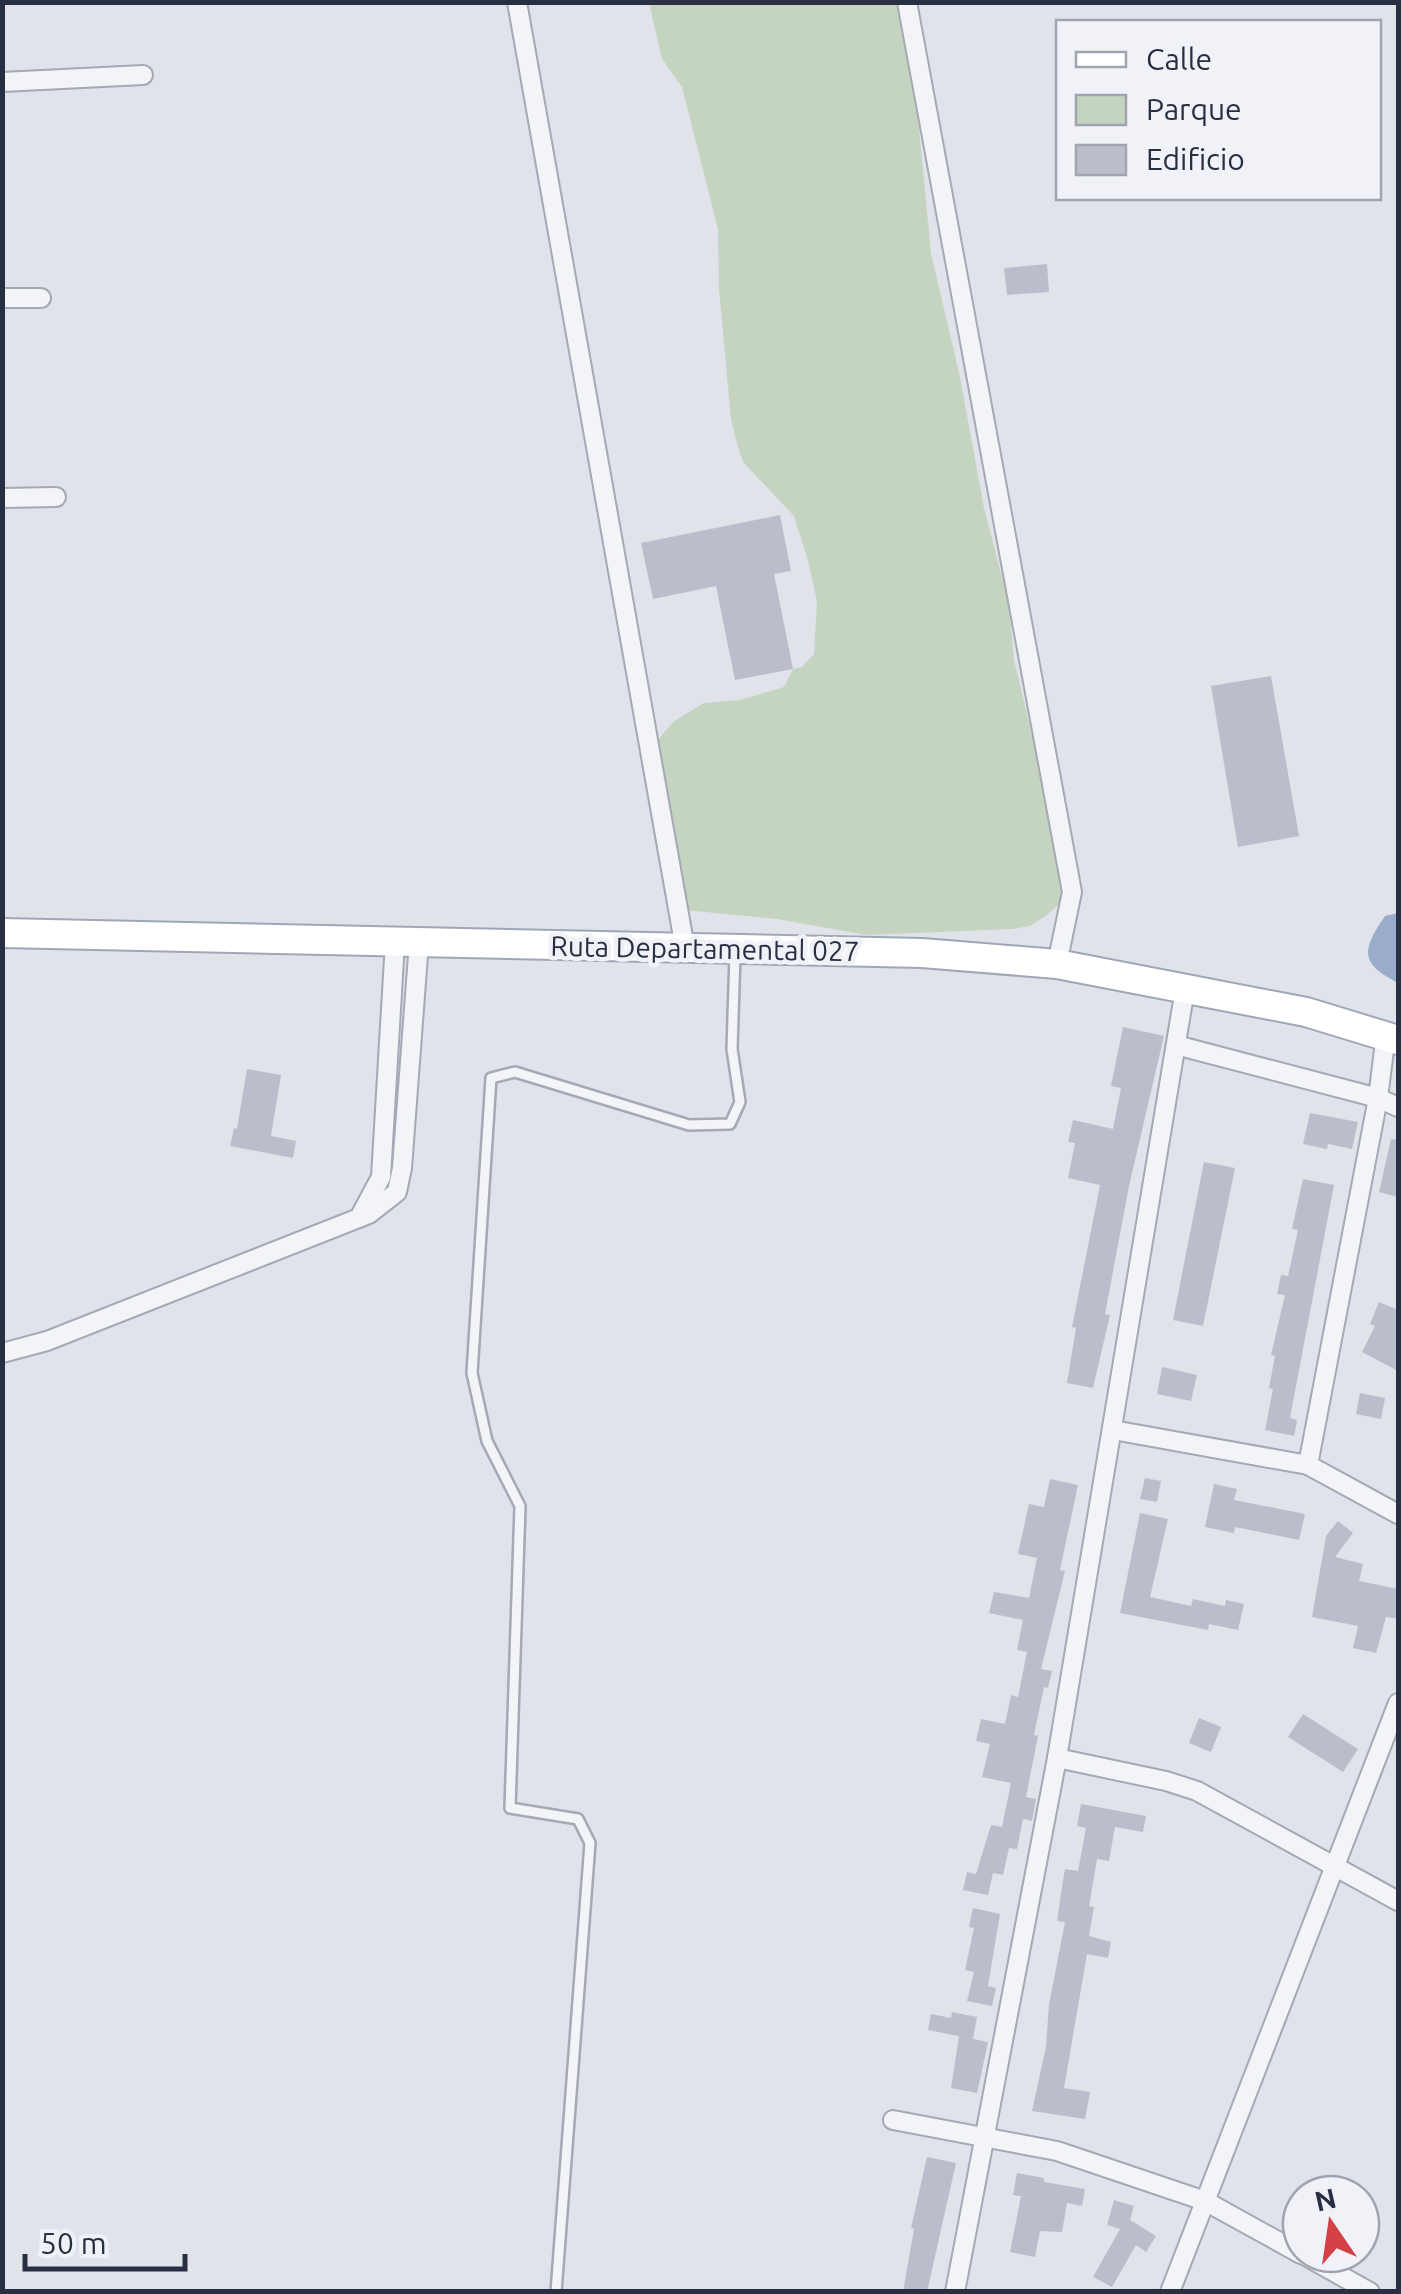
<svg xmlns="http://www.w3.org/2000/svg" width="1401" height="2294" viewBox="0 0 1401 2294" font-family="Ubuntu,sans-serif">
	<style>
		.green { fill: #c4d4c1 }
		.water { fill: #9aaccb }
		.building { fill: #babeca }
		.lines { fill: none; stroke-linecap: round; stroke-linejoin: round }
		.service-casing { stroke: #a5a9b4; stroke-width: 14 }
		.minor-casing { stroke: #a5a9b4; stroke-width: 22 }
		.primary-casing { stroke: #9fa6b6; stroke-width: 32 }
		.service { stroke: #f3f4f8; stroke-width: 9 }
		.minor { stroke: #f3f4f8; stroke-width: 18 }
		.primary { stroke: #fff; stroke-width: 28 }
		.labels { text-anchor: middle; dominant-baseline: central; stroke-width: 9; stroke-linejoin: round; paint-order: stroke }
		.street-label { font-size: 28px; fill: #282f42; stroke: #f0f2f7 }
	</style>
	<rect width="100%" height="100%" fill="#e0e3ea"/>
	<path class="green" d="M 649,3 L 907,3 L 931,253 L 960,377 L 984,508 L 1009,604 L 1014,660 L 1037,756 L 1056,812 L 1065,886 L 1060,903 L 1047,915 L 1030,926 L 1013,929 L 867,935 L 777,919 L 685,910 L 662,864 L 646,788 L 648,752 L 673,722 L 704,703 L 740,700 L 784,687 L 793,669 L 802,667 L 814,654 L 817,601 L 807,557 L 794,516 L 743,462 L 737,444 L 731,419 L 719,288 L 718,229 L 682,87 L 662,59 Z"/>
	<path class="water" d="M 1398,913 L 1398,983 C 1359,963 1362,950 1385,916 Z"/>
	<g class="building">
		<path d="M 1047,264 L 1049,292 L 1007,295 L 1004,268 Z"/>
		<path d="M 780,515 L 791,571 L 774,574 L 793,669 L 735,680 L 716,586 L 653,599 L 641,543 Z"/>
		<path d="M 1271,676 L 1299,836 L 1238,847 L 1211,686 Z"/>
		<path d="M 1123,1027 L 1164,1036 L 1129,1186 L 1105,1314 L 1110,1315 L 1093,1388 L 1067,1383 L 1076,1328 L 1072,1327 L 1100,1185 L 1068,1178 L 1075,1143 L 1068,1142 L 1073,1120 L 1113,1129 L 1121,1088 L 1111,1086 Z"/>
		<path d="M 247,1069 L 281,1075 L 271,1136 L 296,1141 L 293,1158 L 230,1146 L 234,1128 L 237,1129 Z"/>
		<path d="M 1310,1113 L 1358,1122 L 1352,1149 L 1328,1144 L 1327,1149 L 1303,1144 Z"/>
		<path d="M 1391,1139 L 1398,1140 L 1398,1197 L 1379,1192 Z"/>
		<path d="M 1204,1162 L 1235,1168 L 1203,1326 L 1173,1320 Z"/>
		<path d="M 1303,1179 L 1334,1185 L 1290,1418 L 1297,1420 L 1294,1436 L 1265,1430 L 1273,1389 L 1269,1388 L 1275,1356 L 1271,1355 L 1285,1295 L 1277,1294 L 1281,1275 L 1288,1276 L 1298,1230 L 1292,1229 Z"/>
		<path d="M 1379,1302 L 1398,1310 L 1398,1371 L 1362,1352 L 1375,1326 L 1370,1324 Z"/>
		<path d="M 1162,1367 L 1197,1375 L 1191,1401 L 1157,1394 Z"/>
		<path d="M 1360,1393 L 1385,1398 L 1381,1419 L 1356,1414 Z"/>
		<path d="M 1145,1478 L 1161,1481 L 1157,1502 L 1140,1499 Z"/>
		<path d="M 1050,1479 L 1078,1485 L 1060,1570 L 1065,1571 L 1041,1669 L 1052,1671 L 1048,1688 L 1044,1687 L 1034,1735 L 1038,1736 L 1026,1797 L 1036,1799 L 1032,1821 L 1023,1819 L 1017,1849 L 1009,1848 L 1003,1875 L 993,1873 L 988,1895 L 963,1890 L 967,1872 L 976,1874 L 991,1825 L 1002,1827 L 1011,1783 L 982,1777 L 990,1744 L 976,1741 L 981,1719 L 1005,1724 L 1011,1695 L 1018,1697 L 1027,1652 L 1017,1650 L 1023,1620 L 989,1613 L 994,1592 L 1029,1598 L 1037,1558 L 1018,1554 L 1029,1504 L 1044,1507 Z"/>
		<path d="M 1214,1484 L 1237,1489 L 1234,1500 L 1305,1514 L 1299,1540 L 1235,1527 L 1234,1533 L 1205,1527 Z"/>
		<path d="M 1140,1513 L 1168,1519 L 1150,1597 L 1191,1606 L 1193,1599 L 1225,1606 L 1226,1600 L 1244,1604 L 1238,1630 L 1209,1624 L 1208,1630 L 1120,1613 Z"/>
		<path d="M 1338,1521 L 1353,1533 L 1335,1557 L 1363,1564 L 1359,1581 L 1398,1589 L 1398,1619 L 1386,1617 L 1376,1653 L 1353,1648 L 1358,1626 L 1312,1617 L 1326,1536 Z"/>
		<path d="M 1303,1714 L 1358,1749 L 1343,1772 L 1288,1737 Z"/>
		<path d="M 1199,1718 L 1221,1727 L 1211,1752 L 1189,1743 Z"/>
		<path d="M 1081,1804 L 1146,1816 L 1143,1832 L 1115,1827 L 1109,1861 L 1097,1859 L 1089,1906 L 1094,1907 L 1089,1936 L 1111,1942 L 1108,1958 L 1087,1954 L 1064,2088 L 1090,2092 L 1085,2119 L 1032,2111 L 1046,2047 L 1049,2004 L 1065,1922 L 1057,1921 L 1062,1887 L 1065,1869 L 1078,1871 L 1086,1828 L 1077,1826 Z"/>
		<path d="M 973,1908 L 1000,1914 L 988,1986 L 996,1988 L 992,2006 L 967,2001 L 974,1972 L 965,1970 L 974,1928 L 969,1927 Z"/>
		<path d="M 952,2012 L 977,2017 L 973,2039 L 928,2030 L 931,2014 L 951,2018 Z"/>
		<path d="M 959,2036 L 988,2042 L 977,2093 L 951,2088 Z"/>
		<path d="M 927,2157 L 956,2163 L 927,2292 L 903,2292 L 914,2229 L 911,2228 Z"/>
		<path d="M 1017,2173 L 1044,2178 L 1044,2182 L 1085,2189 L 1082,2206 L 1067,2203 L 1062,2232 L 1040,2231 L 1035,2257 L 1010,2252 L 1021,2196 L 1013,2195 Z"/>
		<path d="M 1114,2200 L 1134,2206 L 1130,2220 L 1156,2236 L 1146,2252 L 1136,2245 L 1112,2287 L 1093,2277 L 1120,2229 L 1107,2225 Z"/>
	</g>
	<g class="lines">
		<g class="service-casing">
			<path id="service" d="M 556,2292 L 590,1843 L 578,1819 L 510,1808 L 520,1506 L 487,1441 L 472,1373 L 491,1078 L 515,1072 L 689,1125 L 730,1124 L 740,1102 L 732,1049 L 735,954"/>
		</g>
		<g class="minor-casing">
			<g id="minor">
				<path d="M 517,2 L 685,948"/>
				<path d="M 907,2 L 1072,892 L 1057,964"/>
				<path d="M 2,82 L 143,75"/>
				<path d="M 2,298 L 41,298"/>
				<path d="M 2,498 L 56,497"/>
				<path d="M 1386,1034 L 1378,1098 L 1308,1465 L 1398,1514"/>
				<path d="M 1176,1045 L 1378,1098 L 1398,1107"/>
				<path d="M 359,1218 L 381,1177 L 395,942"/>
				<path d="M 2,1353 L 47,1341 L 369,1214 L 397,1192 L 402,1168 L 419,942"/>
				<path d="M 1113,1430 L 1308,1465"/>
				<path d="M 1057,1758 L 1166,1781 L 1197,1791 L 1398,1901"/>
				<path d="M 893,2120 L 1057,2151 L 1205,2201 L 1301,2254"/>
				<path d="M 1302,2254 L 1370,2292"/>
				<path d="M 955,2292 L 1057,1758 L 1185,989"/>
				<path d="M 1170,2292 L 1398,1703"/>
			</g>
		</g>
		<g class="primary-casing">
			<path id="primary" d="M 2,933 L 922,953 L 1057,964 L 1306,1012 L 1398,1040"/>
		</g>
		<use href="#service" class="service"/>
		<use href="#minor" class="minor"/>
		<use href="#primary" class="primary"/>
	</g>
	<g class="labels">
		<g class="street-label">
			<text transform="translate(705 948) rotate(1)">Ruta Departamental 027</text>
		</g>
	</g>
	<rect width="1401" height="2294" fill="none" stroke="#282f42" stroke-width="10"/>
	<rect x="1056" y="20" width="325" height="180" fill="#f0f2f7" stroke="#a0a4af" stroke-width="2.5"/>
	<rect x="1076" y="52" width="50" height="15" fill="#ffffff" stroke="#a0a4af" stroke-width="2.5"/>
	<text x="1146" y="70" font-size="30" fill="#282f42">Calle</text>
	<rect x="1076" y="95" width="50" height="30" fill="#c4d4c1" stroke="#a0a4af" stroke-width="2.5"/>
	<text x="1146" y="120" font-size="30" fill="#282f42">Parque</text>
	<rect x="1076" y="145" width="50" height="30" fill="#babeca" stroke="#a0a4af" stroke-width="2.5"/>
	<text x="1146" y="170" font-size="30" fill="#282f42">Edificio</text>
	<g transform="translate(1331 2224) rotate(347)"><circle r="48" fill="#f0f2f7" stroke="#a0a4af" stroke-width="2.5"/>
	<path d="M0-8L18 38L0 25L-18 38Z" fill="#d34147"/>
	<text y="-15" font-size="28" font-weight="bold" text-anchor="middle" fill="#282f42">N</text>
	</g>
	<path d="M25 2254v15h160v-15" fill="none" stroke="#282f42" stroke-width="5"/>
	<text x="40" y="2254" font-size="30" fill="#282f42" stroke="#f0f2f7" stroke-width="8" paint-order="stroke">50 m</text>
</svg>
